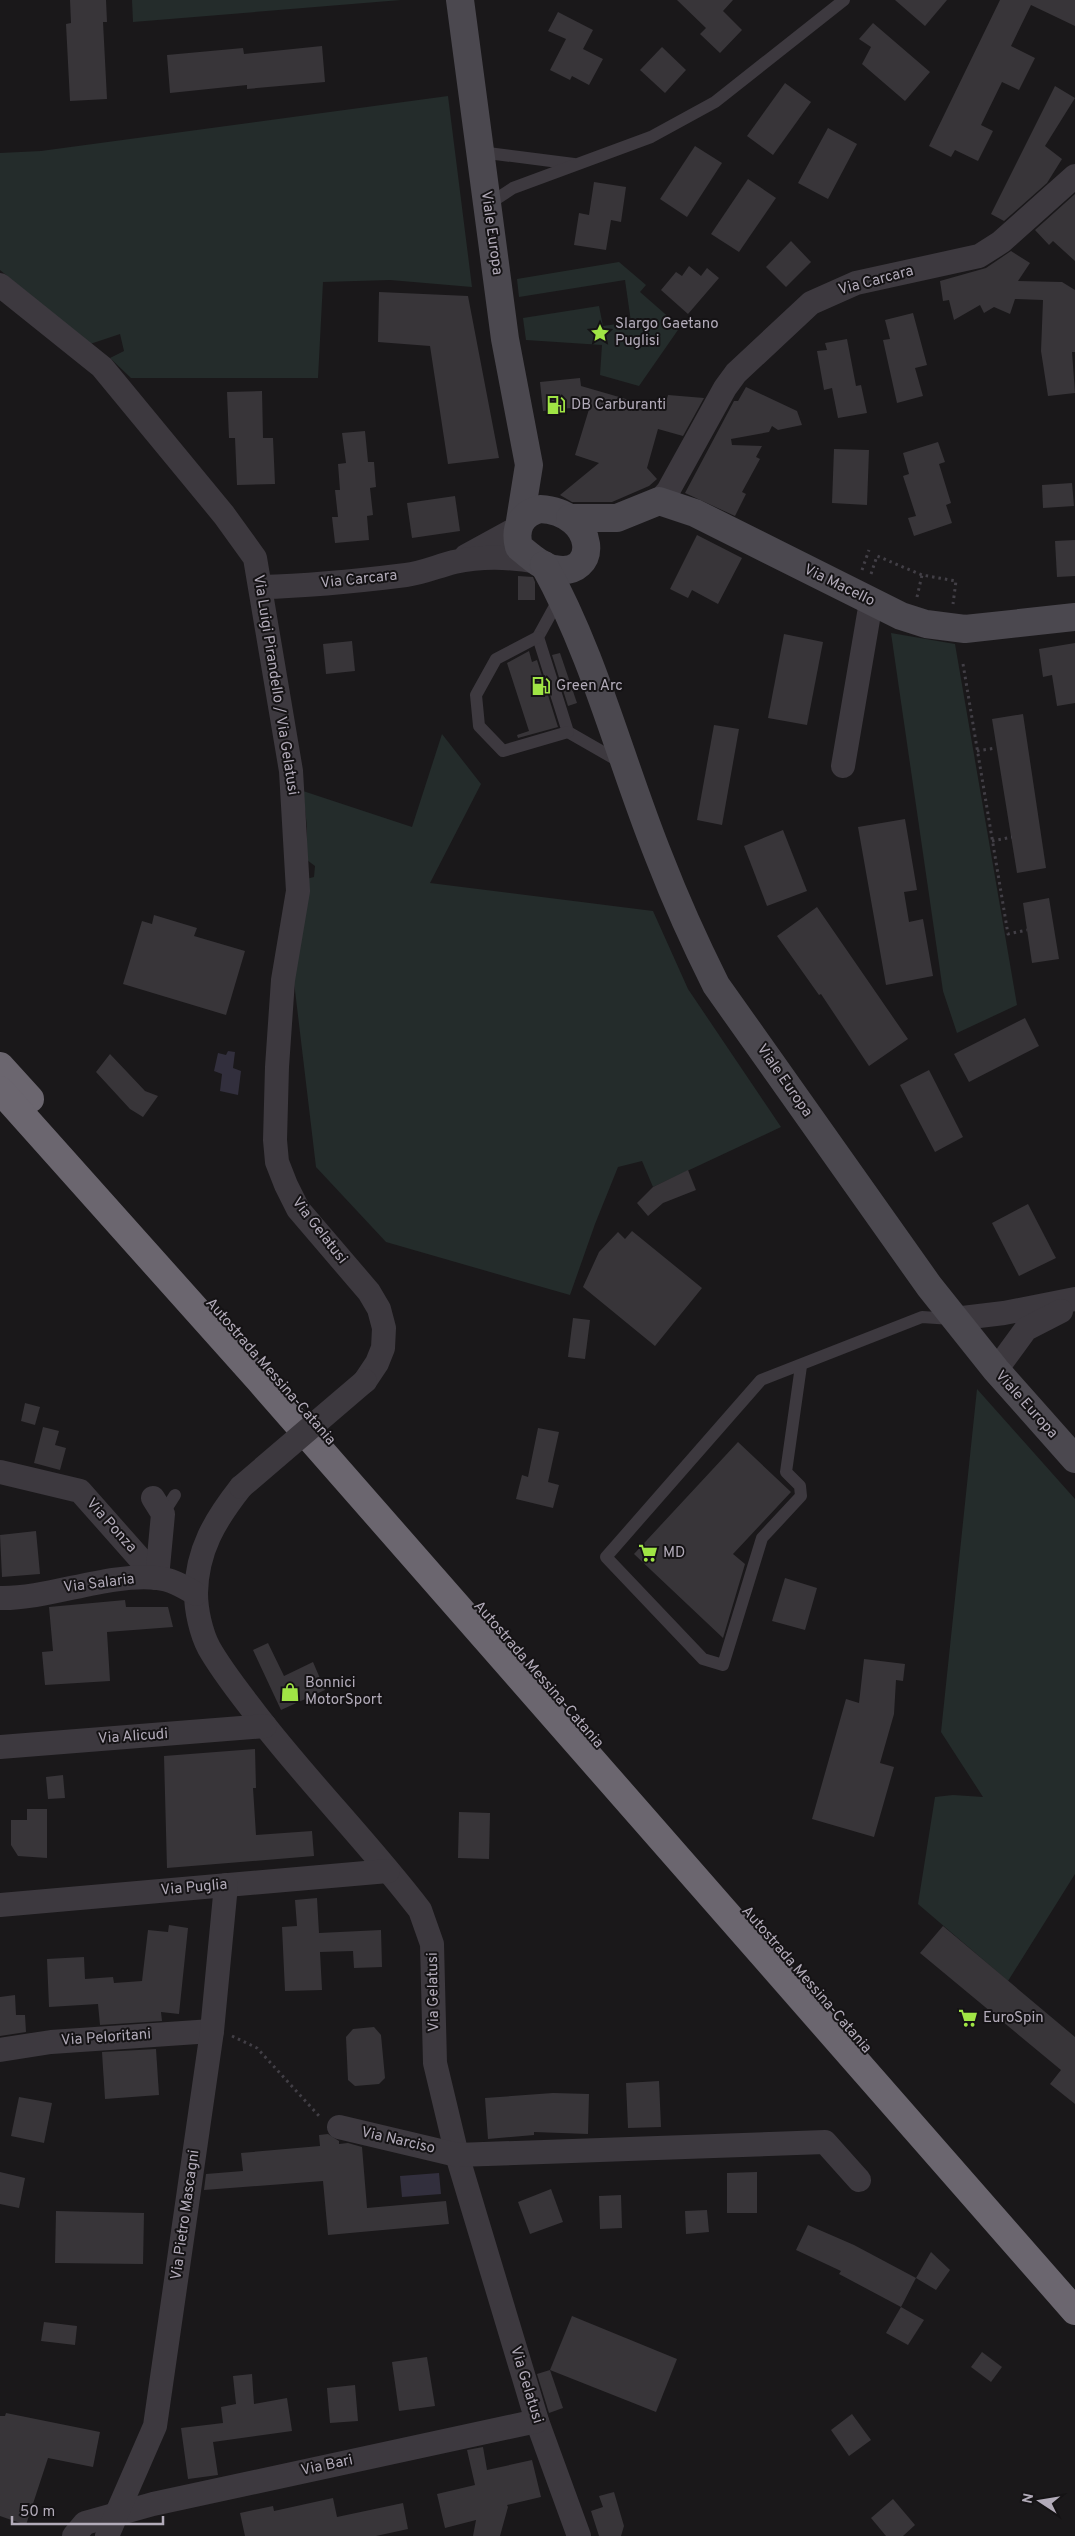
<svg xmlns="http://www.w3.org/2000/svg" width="1075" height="2536" viewBox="0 0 1075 2536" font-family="Overpass,sans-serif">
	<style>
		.green { fill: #242c2b }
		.water { fill: #322f3d }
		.building { fill: #383539 }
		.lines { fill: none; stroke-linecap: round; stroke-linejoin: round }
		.path { stroke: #423f46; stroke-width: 3; stroke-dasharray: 2.5 4; stroke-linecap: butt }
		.lane { stroke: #3d393f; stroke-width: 12 }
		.street { stroke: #3d393f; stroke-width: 24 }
		.secondary { stroke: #4b484f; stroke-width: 28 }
		.highway { stroke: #6b666f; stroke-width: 28 }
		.street-bridge { stroke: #3d393f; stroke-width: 24 }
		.labels { text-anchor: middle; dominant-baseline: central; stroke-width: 4; stroke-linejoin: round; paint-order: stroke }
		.street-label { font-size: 15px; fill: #b2abb9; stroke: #151315 }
		.poi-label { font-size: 15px; fill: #b2abb9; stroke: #151315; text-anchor: start }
	</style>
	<rect width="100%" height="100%" fill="#1a181a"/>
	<g class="green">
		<path d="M 132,0 L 401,0 L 133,22 Z"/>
		<path d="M 448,96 L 472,287 L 390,280 L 323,282 L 318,378 L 131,378 L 110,358 L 124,351 L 120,334 L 90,344 L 0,270 L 0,153 L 41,151 Z"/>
		<path d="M 619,262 L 646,285 L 640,292 L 680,327 L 639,386 L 600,375 L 602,345 L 526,340 L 523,318 L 599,306 L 603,326 L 631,322 L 625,280 L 519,297 L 517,279 Z"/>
		<path d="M 891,633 L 955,644 L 1017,1005 L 957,1033 L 943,991 Z"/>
		<path d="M 442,734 L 481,784 L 430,883 L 653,911 L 688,989 L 781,1127 L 653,1187 L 642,1161 L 618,1167 L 595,1224 L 570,1295 L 386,1242 L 316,1167 L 294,982 L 306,879 L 314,877 L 315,866 L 307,860 L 307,827 L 303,791 L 412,827 Z"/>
		<path d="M 977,1389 L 1075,1499 L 1075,1874 L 1008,1981 L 918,1904 L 935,1797 L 953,1795 L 983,1797 L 941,1732 Z"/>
	</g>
	<g class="water">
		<path d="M 228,1051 L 235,1052 L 233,1068 L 241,1071 L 238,1095 L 220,1091 L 222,1074 L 214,1071 L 218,1053 L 226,1055 Z"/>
		<path d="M 439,2173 L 441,2194 L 402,2197 L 400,2176 Z"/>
	</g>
	<g class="building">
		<path d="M 70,0 L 106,0 L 107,22 L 103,22 L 107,99 L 70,101 L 66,24 L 71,23 Z"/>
		<path d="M 677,0 L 733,0 L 723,11 L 742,30 L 720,53 L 700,34 L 706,28 Z"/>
		<path d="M 895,0 L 947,0 L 925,26 Z"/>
		<path d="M 1000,0 L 1075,0 L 1075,26 L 1031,5 L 1011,46 L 1035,58 L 1019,90 L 1002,82 L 981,125 L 993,131 L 978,161 L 955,150 L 951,157 L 929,146 Z"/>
		<path d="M 558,12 L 593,30 L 583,49 L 603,59 L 589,85 L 572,76 L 570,80 L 550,70 L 566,39 L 548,31 Z"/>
		<path d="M 873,23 L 930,72 L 905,101 L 862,64 L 871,47 L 859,39 Z"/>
		<path d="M 322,46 L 325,82 L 247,89 L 247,85 L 170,93 L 167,55 L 243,48 L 244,54 Z"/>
		<path d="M 662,47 L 686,70 L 665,93 L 640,70 Z"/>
		<path d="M 785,83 L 811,102 L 773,155 L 747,136 Z"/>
		<path d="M 1055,86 L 1075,98 L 1045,146 L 1062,159 L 1047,183 L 1004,221 L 991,214 Z"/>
		<path d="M 828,128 L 857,144 L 828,199 L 798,183 Z"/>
		<path d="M 695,146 L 722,163 L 687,217 L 660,199 Z"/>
		<path d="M 748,179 L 776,198 L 739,252 L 711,234 Z"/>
		<path d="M 594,182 L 626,187 L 621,222 L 611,220 L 606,250 L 574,245 L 579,213 L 589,215 Z"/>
		<path d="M 1075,194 L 1075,261 L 1053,241 L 1049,245 L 1035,230 Z"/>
		<path d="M 791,241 L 811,262 L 786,287 L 766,267 Z"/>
		<path d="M 1011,251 L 1030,263 L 1018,281 L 1062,282 L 1075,290 L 1075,352 L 1072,352 L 1075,393 L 1048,396 L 1041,351 L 1043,300 L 1015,299 L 1010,314 L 994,307 L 984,313 L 980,305 L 954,320 L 949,300 L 943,301 L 940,281 L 986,268 Z"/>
		<path d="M 689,266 L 701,276 L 707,268 L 719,278 L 688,314 L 661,290 L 676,272 L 682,276 Z"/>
		<path d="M 379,292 L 468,296 L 499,458 L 448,464 L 430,346 L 378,342 Z"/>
		<path d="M 913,313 L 927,365 L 915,368 L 923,396 L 897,403 L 883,340 L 890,339 L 885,320 Z"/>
		<path d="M 847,339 L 856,386 L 861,385 L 867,413 L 838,418 L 832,388 L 824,390 L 817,351 L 827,350 L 825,343 Z"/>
		<path d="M 580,378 L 581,386 L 664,410 L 668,395 L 704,398 L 683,436 L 658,429 L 647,468 L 657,479 L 649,486 L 612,502 L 572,502 L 560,495 L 599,463 L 575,455 L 590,406 L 543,411 L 540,382 Z"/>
		<path d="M 746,387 L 797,411 L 802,425 L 778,430 L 772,426 L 769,432 L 731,439 L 732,445 L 762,446 L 756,457 L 760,459 L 742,492 L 746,494 L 735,516 L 685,493 L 734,401 L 738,401 Z"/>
		<path d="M 262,391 L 263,438 L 273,438 L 275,484 L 237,485 L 235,438 L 229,438 L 227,392 Z"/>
		<path d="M 365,431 L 368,462 L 374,462 L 376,487 L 370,488 L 373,515 L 367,516 L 369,540 L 335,543 L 332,517 L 338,517 L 335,490 L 340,490 L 338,464 L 346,463 L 342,433 Z"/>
		<path d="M 938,442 L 945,462 L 939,464 L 951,503 L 946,505 L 952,523 L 914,536 L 908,518 L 916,516 L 903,476 L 909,474 L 903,453 Z"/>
		<path d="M 834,449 L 869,450 L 867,505 L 832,503 Z"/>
		<path d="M 1072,483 L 1074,506 L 1043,508 L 1042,485 Z"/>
		<path d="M 455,496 L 460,531 L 412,538 L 407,503 Z"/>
		<path d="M 697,535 L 742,558 L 718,604 L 692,590 L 688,598 L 670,589 Z"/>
		<path d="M 1075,540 L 1075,576 L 1057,577 L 1055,541 Z"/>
		<path d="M 518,576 L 533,577 L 535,582 L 535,600 L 518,600 Z"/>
		<path d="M 784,634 L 823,642 L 807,725 L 768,718 Z"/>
		<path d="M 352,641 L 355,671 L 326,674 L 323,644 Z"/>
		<path d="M 1075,643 L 1075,703 L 1057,706 L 1052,675 L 1043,677 L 1039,649 Z"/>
		<path d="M 529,651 L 532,662 L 537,660 L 558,727 L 518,738 L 517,735 L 529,731 L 507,663 Z"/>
		<path d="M 560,653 L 577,703 L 568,706 L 552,655 Z"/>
		<path d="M 1023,714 L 1046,868 L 1017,873 L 992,719 Z"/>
		<path d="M 714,725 L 739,729 L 722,825 L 697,820 Z"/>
		<path d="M 905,819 L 917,890 L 904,892 L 909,922 L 923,919 L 933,976 L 886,985 L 858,827 Z"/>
		<path d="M 783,830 L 807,891 L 767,906 L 744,846 Z"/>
		<path d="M 1049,898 L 1059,959 L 1032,963 L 1023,903 Z"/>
		<path d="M 817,907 L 908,1039 L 869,1066 L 821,994 L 819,995 L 777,936 Z"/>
		<path d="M 154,915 L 197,928 L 194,936 L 245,951 L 226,1015 L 123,984 L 142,921 L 152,924 Z"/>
		<path d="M 1025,1018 L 1039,1046 L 969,1082 L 954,1054 Z"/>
		<path d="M 110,1054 L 145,1091 L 158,1096 L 143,1117 L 130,1109 L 96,1072 Z"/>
		<path d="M 929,1070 L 963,1137 L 935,1152 L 900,1085 Z"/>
		<path d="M 688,1170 L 696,1190 L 663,1203 L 648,1216 L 637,1203 L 653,1187 Z"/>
		<path d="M 1028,1204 L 1056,1258 L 1019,1276 L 992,1223 Z"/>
		<path d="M 632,1231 L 702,1288 L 655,1346 L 583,1287 L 599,1252 L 618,1232 L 625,1239 Z"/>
		<path d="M 573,1318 L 590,1320 L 585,1359 L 568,1357 Z"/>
		<path d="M 25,1403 L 40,1407 L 35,1425 L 21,1421 Z"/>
		<path d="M 43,1427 L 59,1431 L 55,1445 L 66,1448 L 60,1470 L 34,1463 Z"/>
		<path d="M 538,1428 L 559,1432 L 548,1482 L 559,1485 L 553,1508 L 516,1499 L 522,1475 L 528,1477 Z"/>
		<path d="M 738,1442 L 791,1492 L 733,1554 L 745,1564 L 723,1638 L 634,1554 Z"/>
		<path d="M 36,1531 L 40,1574 L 2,1577 L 0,1535 Z"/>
		<path d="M 785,1578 L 817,1588 L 805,1630 L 772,1621 Z"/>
		<path d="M 125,1600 L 126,1607 L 168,1607 L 173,1627 L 107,1632 L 110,1681 L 45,1685 L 42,1652 L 53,1651 L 49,1607 Z"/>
		<path d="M 268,1643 L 284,1676 L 313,1662 L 325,1690 L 281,1710 L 253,1650 Z"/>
		<path d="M 864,1659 L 905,1664 L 903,1681 L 896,1680 L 894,1714 L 880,1763 L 894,1767 L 874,1837 L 812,1819 L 846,1699 L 859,1703 Z"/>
		<path d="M 255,1749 L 256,1788 L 253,1788 L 256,1835 L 312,1831 L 314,1856 L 167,1868 L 164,1756 Z"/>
		<path d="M 63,1775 L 65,1798 L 48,1799 L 46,1777 Z"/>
		<path d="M 27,1809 L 47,1809 L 47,1858 L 18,1856 L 11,1845 L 11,1820 L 27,1820 Z"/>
		<path d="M 459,1812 L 490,1813 L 489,1859 L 458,1858 Z"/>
		<path d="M 317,1898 L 319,1933 L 381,1930 L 382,1967 L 354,1968 L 353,1951 L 320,1952 L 322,1990 L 285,1991 L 282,1927 L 297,1926 L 295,1900 Z"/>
		<path d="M 169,1925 L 188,1928 L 179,2014 L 161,2012 L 162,2021 L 100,2025 L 98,2004 L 49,2007 L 47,1959 L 84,1957 L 85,1979 L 113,1977 L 114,1983 L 142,1981 L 148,1930 L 168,1932 Z"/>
		<path d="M 943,1926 L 1075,2037 L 1075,2104 L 1050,2084 L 1061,2070 L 920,1953 Z"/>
		<path d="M 15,1995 L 16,2015 L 25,2015 L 26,2032 L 0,2036 L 0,1997 Z"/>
		<path d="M 374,2027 L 381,2035 L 385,2078 L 379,2084 L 355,2086 L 348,2080 L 346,2037 L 353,2029 Z"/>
		<path d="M 156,2049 L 159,2095 L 105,2099 L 102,2052 Z"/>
		<path d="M 659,2081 L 661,2127 L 628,2128 L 626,2083 Z"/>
		<path d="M 553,2093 L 589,2094 L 588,2134 L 534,2132 L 534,2135 L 488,2139 L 485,2098 Z"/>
		<path d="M 19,2097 L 52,2103 L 44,2143 L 11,2136 Z"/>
		<path d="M 328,2134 L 339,2141 L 339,2144 L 348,2143 L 362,2147 L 367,2208 L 446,2201 L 449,2224 L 328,2235 L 323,2181 L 204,2190 L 206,2174 L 243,2171 L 241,2153 L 320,2146 L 319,2135 Z"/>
		<path d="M 0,2172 L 25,2178 L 19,2208 L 0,2204 Z"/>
		<path d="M 757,2172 L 757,2213 L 727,2213 L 727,2173 Z"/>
		<path d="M 551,2189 L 563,2222 L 530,2234 L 518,2202 Z"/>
		<path d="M 621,2195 L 622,2228 L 600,2229 L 599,2196 Z"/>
		<path d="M 707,2210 L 709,2232 L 686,2234 L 685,2211 Z"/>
		<path d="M 56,2211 L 144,2213 L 143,2264 L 55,2263 Z"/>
		<path d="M 808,2225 L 854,2245 L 916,2278 L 901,2307 L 839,2274 L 841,2271 L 796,2250 Z"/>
		<path d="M 931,2252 L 950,2270 L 936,2290 L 916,2278 Z"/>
		<path d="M 901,2307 L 924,2320 L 908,2345 L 886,2333 Z"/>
		<path d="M 572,2316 L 677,2359 L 656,2412 L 550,2370 Z"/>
		<path d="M 44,2322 L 77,2326 L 75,2345 L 41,2341 Z"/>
		<path d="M 982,2352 L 1002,2367 L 991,2382 L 971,2367 Z"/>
		<path d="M 427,2357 L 435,2406 L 399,2411 L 392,2362 Z"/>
		<path d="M 550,2370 L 563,2408 L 549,2413 L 537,2374 Z"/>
		<path d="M 252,2374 L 254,2404 L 287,2398 L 292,2431 L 213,2442 L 218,2475 L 188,2479 L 181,2428 L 223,2423 L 221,2407 L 236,2404 L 233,2376 Z"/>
		<path d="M 355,2385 L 358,2421 L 330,2423 L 327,2388 Z"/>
		<path d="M 6,2413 L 100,2432 L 93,2467 L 48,2458 L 26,2525 L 0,2516 L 0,2416 L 5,2416 Z"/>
		<path d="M 852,2414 L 871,2440 L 849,2456 L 831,2430 Z"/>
		<path d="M 483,2447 L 487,2470 L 532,2460 L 541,2497 L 507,2505 L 508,2507 L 500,2536 L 473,2536 L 476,2520 L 445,2528 L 437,2494 L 475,2485 L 467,2450 Z"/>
		<path d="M 614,2492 L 624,2526 L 621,2536 L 599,2536 L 591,2511 L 603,2507 L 599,2496 Z"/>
		<path d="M 333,2498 L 337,2517 L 403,2503 L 408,2529 L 376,2536 L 245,2536 L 240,2513 L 273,2506 L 274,2511 Z"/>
		<path d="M 893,2499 L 915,2525 L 903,2536 L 886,2536 L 871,2518 Z"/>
	</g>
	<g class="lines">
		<g class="path">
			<path d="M 862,570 L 869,550"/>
			<path d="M 871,574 L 877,556 L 922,575 L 956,581 L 953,604"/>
			<path d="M 917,597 L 922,575"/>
			<path d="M 963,664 L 1008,934 L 1027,930"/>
			<path d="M 977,751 L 996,748"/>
			<path d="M 992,841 L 1012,837"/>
			<path d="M 232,2036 L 257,2048 L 320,2117"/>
		</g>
		<g class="lane">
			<path d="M 480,152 L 574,164"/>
			<path d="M 487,205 L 513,188 L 651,137 L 715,102 L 844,0"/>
			<path d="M 560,597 L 538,637 L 568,732 L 622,763"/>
			<path d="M 538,637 L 496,659 L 476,695 L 479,726 L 503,751 L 568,732"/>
			<path d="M 801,1366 L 786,1472 L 800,1486 L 801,1496 L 762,1538 L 723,1665 L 703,1659 L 606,1557 L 761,1380 L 922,1317 L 952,1319"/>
			<path d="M 163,1514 L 175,1495"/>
		</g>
		<g class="street">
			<path d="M 0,285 L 102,367 L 224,515 L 255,558 L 291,771 L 298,891 L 283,980 L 277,1067 L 275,1140 L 277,1162 L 286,1185 L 298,1209 L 369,1292 L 379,1309 L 384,1328 L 383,1348 L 377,1363 L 365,1381"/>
			<path d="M 659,501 L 668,491 L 725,388 L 736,373 L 811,303 L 856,283 L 979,256 L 1001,242 L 1075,176"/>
			<path d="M 466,556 L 519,527"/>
			<path d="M 261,587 C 309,586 358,581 406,575 C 422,573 438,566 454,562 C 482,556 511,557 538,562"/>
			<path d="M 843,766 L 871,602"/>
			<path d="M 954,1319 L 1004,1313 L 1075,1299"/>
			<path d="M 996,1370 L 1026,1329 L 1061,1311"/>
			<path d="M 0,1472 L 80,1491 L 157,1578"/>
			<path d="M 241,1487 C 215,1520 197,1550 196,1593 C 196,1610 201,1633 209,1648 C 222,1671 239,1692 255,1713 C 307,1781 368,1842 420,1910 L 432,1944 L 435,2063 L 457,2155 L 537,2421 L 579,2536"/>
			<path d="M 153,1498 L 163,1514 L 157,1578"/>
			<path d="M 0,1598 C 49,1599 107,1573 157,1578 C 171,1579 184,1587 196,1594"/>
			<path d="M 0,1747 L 265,1726"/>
			<path d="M 0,1905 L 388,1871"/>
			<path d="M 0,2050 L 51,2042 L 212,2031"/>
			<path d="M 339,2127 L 457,2155 L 825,2142 L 859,2180"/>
			<path d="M 74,2536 L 85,2523 L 153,2504 L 537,2421"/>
			<path d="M 107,2536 L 155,2426 L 212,2031 L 226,1885"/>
		</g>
		<g class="secondary">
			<path d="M 460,0 L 505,339 L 529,465 L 520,521"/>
			<path d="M 540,509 C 598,512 600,579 554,569 C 541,567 529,555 519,547 C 514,528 521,514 540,509 Z"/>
			<path d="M 570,518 L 617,518 L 659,501 L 695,513 L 901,616 L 926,624 L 965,629 L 1075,617"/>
			<path d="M 544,565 C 595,657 620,760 659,857 C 676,901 695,943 716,985 L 929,1286 L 996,1370 L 1075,1459"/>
		</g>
		<g class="highway">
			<path d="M 0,1066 L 30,1099"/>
			<path d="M 0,1090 L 260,1381 L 1075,2311"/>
		</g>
		<path class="street-bridge" d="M 241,1487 L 365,1381"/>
	</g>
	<defs>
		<g id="sight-bare" transform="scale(1.5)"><path d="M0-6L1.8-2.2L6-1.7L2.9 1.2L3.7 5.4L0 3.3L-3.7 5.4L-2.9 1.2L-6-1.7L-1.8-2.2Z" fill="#a0e545" stroke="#151315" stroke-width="2.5" paint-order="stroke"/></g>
		<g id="fuel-bare" transform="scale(1.5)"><path d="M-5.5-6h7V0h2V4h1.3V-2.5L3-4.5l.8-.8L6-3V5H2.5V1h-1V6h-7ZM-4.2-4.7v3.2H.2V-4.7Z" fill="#a0e545" stroke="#151315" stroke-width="2.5" paint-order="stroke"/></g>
		<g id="supermarket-bare" transform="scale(1.5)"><path d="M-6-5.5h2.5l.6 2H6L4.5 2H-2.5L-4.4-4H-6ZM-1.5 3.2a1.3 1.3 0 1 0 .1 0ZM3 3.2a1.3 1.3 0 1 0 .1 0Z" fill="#a0e545" stroke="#151315" stroke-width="2.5" paint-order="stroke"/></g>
		<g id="shop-bare" transform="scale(1.5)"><path d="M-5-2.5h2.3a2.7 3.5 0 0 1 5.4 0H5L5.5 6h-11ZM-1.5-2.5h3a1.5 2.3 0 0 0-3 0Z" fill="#a0e545" stroke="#151315" stroke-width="2.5" paint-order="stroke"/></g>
	</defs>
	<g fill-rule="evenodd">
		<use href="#sight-bare" x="600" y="333"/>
		<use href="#fuel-bare" x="556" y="405"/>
		<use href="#fuel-bare" x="541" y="686"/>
		<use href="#supermarket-bare" x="648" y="1553"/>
		<use href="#shop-bare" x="290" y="1692"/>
		<use href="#supermarket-bare" x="968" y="2018"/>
	</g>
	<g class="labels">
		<g class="street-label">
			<text transform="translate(491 233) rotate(82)">Viale Europa</text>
			<text transform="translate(876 281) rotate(-15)">Via Carcara</text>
			<text transform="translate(359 580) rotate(-6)">Via Carcara</text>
			<text transform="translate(839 586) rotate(26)">Via Macello</text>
			<text transform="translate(275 685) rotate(81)">Via Luigi Pirandello / Via Gelatusi</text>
			<text transform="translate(784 1081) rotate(55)">Viale Europa</text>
			<text transform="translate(319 1231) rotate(52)">Via Gelatusi</text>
			<text transform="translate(270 1372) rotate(49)">Autostrada Messina-Catania</text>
			<text transform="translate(1026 1405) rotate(48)">Viale Europa</text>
			<text transform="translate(111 1526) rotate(48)">Via Ponza</text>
			<text transform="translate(99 1584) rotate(-7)">Via Salaria</text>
			<text transform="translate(538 1675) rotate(49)">Autostrada Messina-Catania</text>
			<text transform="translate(133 1737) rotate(-4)">Via Alicudi</text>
			<text transform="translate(194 1888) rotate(-5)">Via Puglia</text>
			<text transform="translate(806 1980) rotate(49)">Autostrada Messina-Catania</text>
			<text transform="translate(434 1992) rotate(-91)">Via Gelatusi</text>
			<text transform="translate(106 2038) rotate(-4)">Via Peloritani</text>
			<text transform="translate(398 2141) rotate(13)">Via Narciso</text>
			<text transform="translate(186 2215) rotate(-82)">Via Pietro Mascagni</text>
			<text transform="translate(526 2385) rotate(73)">Via Gelatusi</text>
			<text transform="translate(327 2466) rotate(-12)">Via Bari</text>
		</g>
		<g class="poi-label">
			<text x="615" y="324">Slargo Gaetano<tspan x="615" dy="17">Puglisi</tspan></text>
			<text x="571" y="405">DB Carburanti</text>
			<text x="556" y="686">Green Arc</text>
			<text x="663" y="1553">MD</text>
			<text x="305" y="1683">Bonnici<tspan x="305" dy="17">MotorSport</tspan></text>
			<text x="983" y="2018">EuroSpin</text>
		</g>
	</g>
	<g transform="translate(1040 2501) rotate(282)" stroke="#151315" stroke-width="4" paint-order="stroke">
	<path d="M0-4L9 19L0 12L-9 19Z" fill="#b2abb9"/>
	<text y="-8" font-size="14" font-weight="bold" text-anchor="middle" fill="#b2abb9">N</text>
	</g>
	<path d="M12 2516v8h151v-8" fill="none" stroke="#b2abb9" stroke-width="2.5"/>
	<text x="20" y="2516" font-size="15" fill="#b2abb9" stroke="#151315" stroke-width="4" paint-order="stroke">50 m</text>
</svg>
